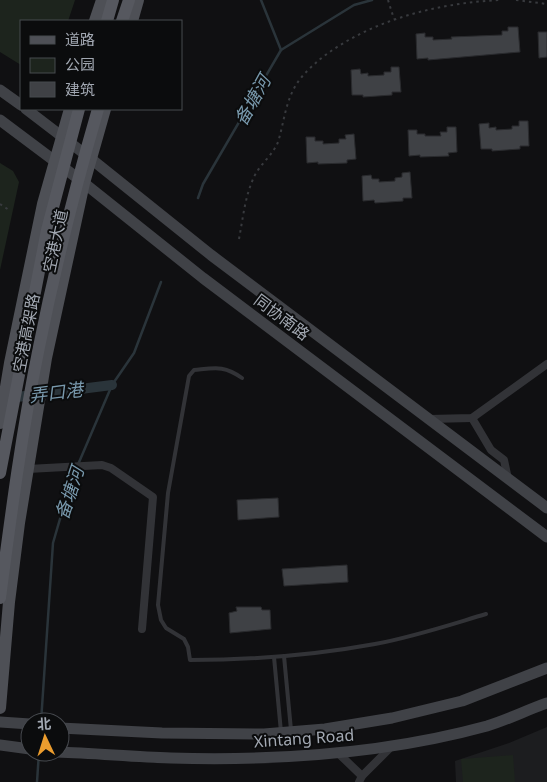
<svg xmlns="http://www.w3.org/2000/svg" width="547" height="782" viewBox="0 0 547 782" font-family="'Noto Sans','Noto Sans SC',sans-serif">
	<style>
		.built { fill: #1c1d1f }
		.green { fill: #1d241d }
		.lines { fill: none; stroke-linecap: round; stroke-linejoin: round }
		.stream { stroke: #2a343a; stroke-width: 2.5 }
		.canal { stroke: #2a343a; stroke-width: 10 }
		.building { fill: #3f4145; stroke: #2a2b2e }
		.path { stroke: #383a3e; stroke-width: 2; stroke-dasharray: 2.5 4; stroke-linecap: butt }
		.service { stroke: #323337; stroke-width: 4 }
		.minor { stroke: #323337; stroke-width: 8 }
		.secondary { stroke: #404247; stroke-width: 11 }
		.primary { stroke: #4e5056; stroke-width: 12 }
		.trunk { stroke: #56585f; stroke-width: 12 }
		.trunk-bridge { stroke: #56585f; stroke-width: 12 }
		.labels { text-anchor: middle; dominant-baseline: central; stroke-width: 4; stroke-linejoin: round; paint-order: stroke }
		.street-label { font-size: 16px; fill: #a2a8b2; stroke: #0b0c0d }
		.water-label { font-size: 18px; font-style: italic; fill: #7999ad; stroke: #0b0c0d }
	</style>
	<rect width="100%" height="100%" fill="#101012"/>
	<path class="built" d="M 547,727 L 547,782 L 456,782 L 455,761 L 509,743 Z"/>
	<g class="green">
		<path d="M 0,0 L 75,0 L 68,21 L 21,21 L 21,65 L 0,52 Z"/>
		<path d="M 0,163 L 13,171 L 19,182 L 0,270 Z"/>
		<path d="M 513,755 L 515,782 L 463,782 L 461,759 Z"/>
	</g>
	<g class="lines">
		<g class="stream">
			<path d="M 261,0 L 281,50"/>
			<path d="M 198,198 L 203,184 L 281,50 L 354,5 L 372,0"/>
			<path d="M 41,722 L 53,543 L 71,481 L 112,385 L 134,353 L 161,282"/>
			<path d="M 37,782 L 39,752"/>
		</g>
		<path class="canal" d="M 9,398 L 112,385"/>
	</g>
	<g class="building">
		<path d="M 508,27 L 518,27 L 520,52 L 428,60 L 428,58 L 417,59 L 416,34 L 425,33 L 425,37 L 433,37 L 433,40 L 452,39 L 451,37 L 502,35 L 502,31 L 508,31 Z"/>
		<path d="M 538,32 L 547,32 L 547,57 L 539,58 Z"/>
		<path d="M 391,67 L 399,67 L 401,92 L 392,92 L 392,95 L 363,97 L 363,95 L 352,95 L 351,70 L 360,69 L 361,74 L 368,73 L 368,76 L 384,75 L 384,72 L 391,72 Z"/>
		<path d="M 519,121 L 528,121 L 529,146 L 520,146 L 520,149 L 492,151 L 492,149 L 481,149 L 479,124 L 489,123 L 489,128 L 496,127 L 496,130 L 512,129 L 512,126 L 519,126 Z"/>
		<path d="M 447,127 L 456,127 L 457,152 L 448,153 L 449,156 L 420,157 L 420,155 L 409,156 L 408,130 L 417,130 L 417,134 L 425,134 L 425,136 L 441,136 L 440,132 L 447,132 Z"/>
		<path d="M 354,134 L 356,159 L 347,160 L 347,163 L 318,164 L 318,162 L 307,163 L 306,137 L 315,137 L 315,141 L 323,141 L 323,144 L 339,143 L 339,139 L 346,139 L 345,135 Z"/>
		<path d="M 410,172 L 412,198 L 403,198 L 403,201 L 375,203 L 374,200 L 363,201 L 362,176 L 371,175 L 372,179 L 379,179 L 379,182 L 395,181 L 395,178 L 402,177 L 402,173 Z"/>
		<path d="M 278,498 L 279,517 L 238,520 L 237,500 Z"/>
		<path d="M 347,565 L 348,582 L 284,586 L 282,569 Z"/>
		<path d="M 236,607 L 261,607 L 262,610 L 270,610 L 271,629 L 230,633 L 229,613 L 237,611 Z"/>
	</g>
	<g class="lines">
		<g class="path">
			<path d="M 388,0 L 394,19"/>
			<path d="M 516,0 L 547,4"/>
			<path d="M 0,204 L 9,210"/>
			<path d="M 239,239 C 243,218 245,196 254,177 C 260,164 273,155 278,142 C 284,123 285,103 296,85 C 302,75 311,67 319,60 C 369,20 438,3 500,0"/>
		</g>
		<g class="service">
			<path d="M 242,378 C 224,365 215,368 194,370 L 189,376 L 168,493 L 158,605 L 161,620 L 166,628 L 184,639 L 188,647 L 190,660 C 252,660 315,655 375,644 C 413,637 449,625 486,614"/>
			<path d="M 284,656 L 291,730"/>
			<path d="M 274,657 L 281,732"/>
		</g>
		<g class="minor">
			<path d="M 472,418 L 491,450 L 504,460 L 508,479"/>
			<path d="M 429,419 L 472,418 L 547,364"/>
			<path d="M 28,469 L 102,465 L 111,468 L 153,497 L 142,629"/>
			<path d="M 337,752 L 362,776"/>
			<path d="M 359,782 L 362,776 L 392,746"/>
		</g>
		<g class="secondary">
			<path d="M 0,90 L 21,105"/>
			<path d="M 26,109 L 90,158 L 211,255 L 547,508"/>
			<path d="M 0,120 L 84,183 L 203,278 L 547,537"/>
			<path d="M 0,722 L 30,724"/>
			<path d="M 60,728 L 162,733 L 264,734 L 325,729 L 392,718 L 462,701 L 547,668"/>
			<path d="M 0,745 L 30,749"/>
			<path d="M 57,752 C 95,753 133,757 171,758 C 276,761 385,754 487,726 C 507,720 527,710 547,703"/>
		</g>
		<g class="primary">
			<path d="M 95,21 L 102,0"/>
			<path d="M 132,21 L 138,0"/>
			<path d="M 0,423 L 10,363 L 43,204 L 70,109"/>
			<path d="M 0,708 L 9,602 L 19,523 L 46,358 L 84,183 L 105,109"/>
		</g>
		<g class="trunk">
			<path d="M 107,21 L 113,0"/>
			<path d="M 122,21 L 129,0"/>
		</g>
		<g class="trunk-bridge">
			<path d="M 0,473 L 47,230 L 79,109"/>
			<path d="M 0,598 C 11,514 22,430 39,347 C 55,267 75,188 98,109"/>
		</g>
	</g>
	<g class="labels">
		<g class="street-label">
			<text transform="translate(55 241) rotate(-78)">空港大道</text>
			<text transform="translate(282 317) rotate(37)">同协南路</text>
			<text transform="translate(26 333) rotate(-79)">空港高架路</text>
			<text transform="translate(304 738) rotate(-4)">Xintang Road</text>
		</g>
		<g class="water-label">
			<text transform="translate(252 100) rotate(-61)">备塘河</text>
			<text transform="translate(56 392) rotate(-7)">弄口港</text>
			<text transform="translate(69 493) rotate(-72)">备塘河</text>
		</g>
	</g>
	<rect x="20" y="20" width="162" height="90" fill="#0b0c0d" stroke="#474a4f"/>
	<rect x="30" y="36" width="25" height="8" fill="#4e5056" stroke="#474a4f"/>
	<text x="65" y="45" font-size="15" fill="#a2a8b2">道路</text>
	<rect x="30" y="58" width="25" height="15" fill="#1d241d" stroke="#474a4f"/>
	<text x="65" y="70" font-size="15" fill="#a2a8b2">公园</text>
	<rect x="30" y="82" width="25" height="15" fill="#3f4145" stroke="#474a4f"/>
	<text x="65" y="95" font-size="15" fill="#a2a8b2">建筑</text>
	<g transform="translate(45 737) rotate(356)"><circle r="24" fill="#0b0c0d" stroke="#474a4f"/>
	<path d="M0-4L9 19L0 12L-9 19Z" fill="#ec9d2e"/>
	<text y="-8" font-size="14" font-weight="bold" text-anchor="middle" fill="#a2a8b2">北</text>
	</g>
</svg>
